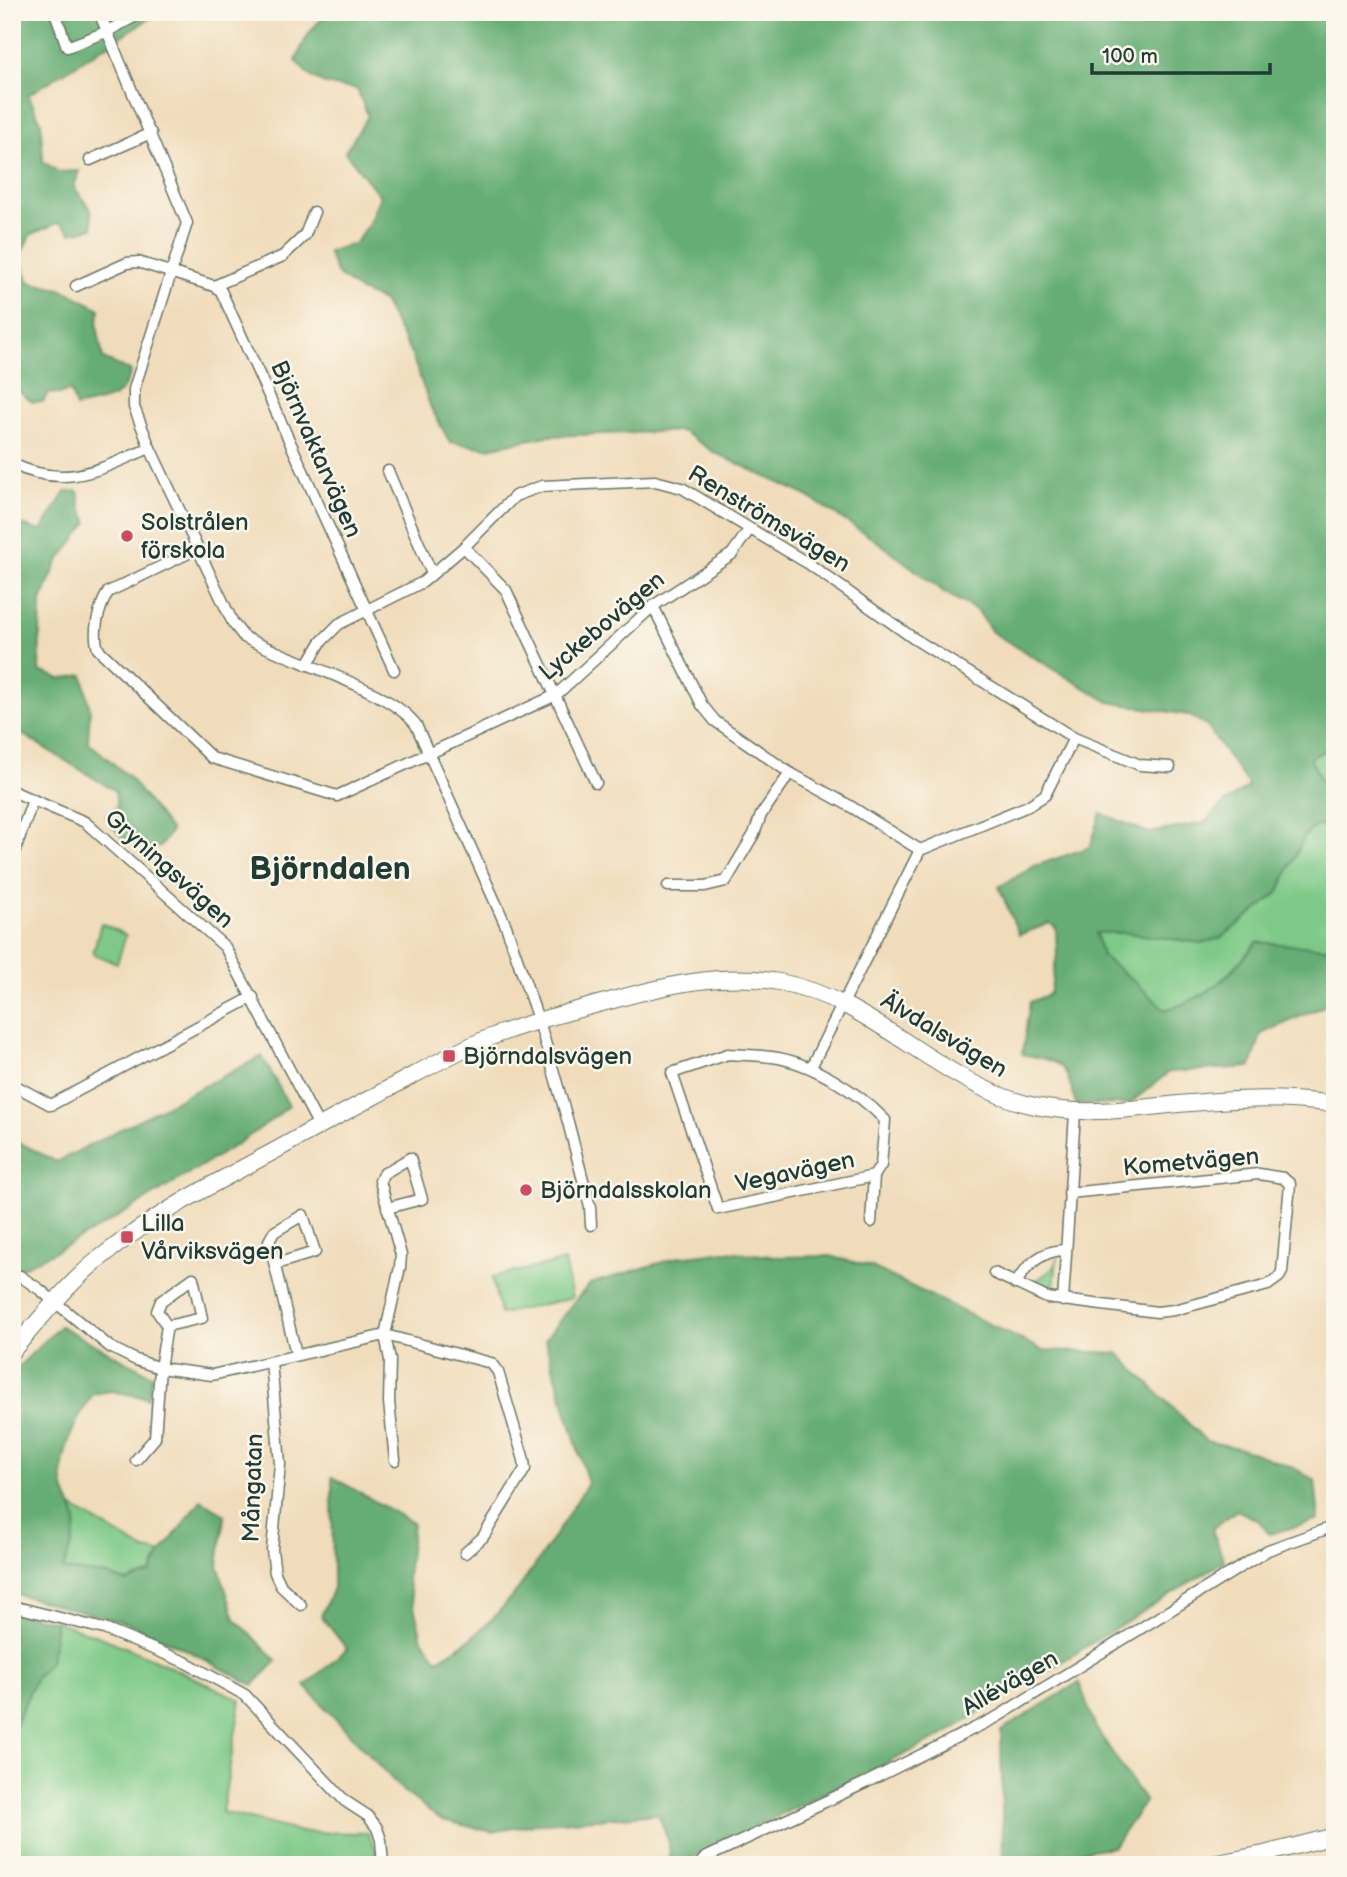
<svg xmlns="http://www.w3.org/2000/svg" width="1347" height="1877" viewBox="0 0 1347 1877" font-family="'Balsamiq Sans',sans-serif">
	<style>
		.green { fill: #7ec987; stroke: #4e835e; stroke-width: 2 }
		.forest { fill: #66ad74; stroke: #427554; stroke-width: 2 }
		.lines { fill: none; stroke-linecap: round; stroke-linejoin: round }
		.street-casing { stroke: #687563; stroke-width: 13 }
		.secondary-casing { stroke: #687563; stroke-width: 18 }
		.street { stroke: #fff; stroke-width: 10 }
		.secondary { stroke: #fff; stroke-width: 16 }
		.poi-dot { fill: #d1495b; stroke: #fbf7ec; stroke-width: 2.5 }
		.labels { text-anchor: middle; dominant-baseline: central; stroke-width: 5; stroke-linejoin: round; paint-order: stroke }
		.street-label { font-size: 24px; fill: #1f3d34; stroke: #fbf7ec }
		.poi-label { font-size: 24px; fill: #1f3d34; stroke: #fbf7ec; text-anchor: start }
		.district-label { font-size: 32px; font-weight: bold; fill: #1f3d34; stroke: #fbf7ec }
	</style>
	<rect width="100%" height="100%" fill="#fbf7ec"/>
	<filter id="ink" filterUnits="userSpaceOnUse"><feTurbulence type="fractalNoise" baseFrequency=".0143" numOctaves="2"/><feDisplacementMap in="SourceGraphic" scale="14" xChannelSelector="R" yChannelSelector="G"/><feConvolveMatrix kernelMatrix="1 2 1 2 8 2 1 2 1" color-interpolation-filters="sRGB"/></filter>
	<filter id="wash" filterUnits="userSpaceOnUse"><feTurbulence type="fractalNoise" baseFrequency=".00686" numOctaves="4" result="noise"/><feDisplacementMap in="SourceGraphic" scale="28" xChannelSelector="R" yChannelSelector="G"/><feGaussianBlur stdDeviation="1.57" result="paint"/><feColorMatrix in="noise" values="0 0 0 0 0 0 0 0 0 0 0 0 0 0 0 0 0 1.4 0 .05"/><feComposite in="paint" operator="in"/></filter>
	<g filter="url(#wash)">
		<rect width="100%" height="100%" fill="#f0dcba"/>
		<g class="green">
			<path d="M 1335,745 L 1335,810 L 1310,758 Z"/>
			<path d="M 1315,826 L 1335,826 L 1335,949 L 1257,942 C 1229,976 1209,998 1165,1010 L 1134,981 L 1102,956 L 1096,932 L 1128,933 L 1202,943 L 1278,893 L 1304,837 Z"/>
			<path d="M 101,923 L 126,935 L 117,963 L 93,954 Z"/>
			<path d="M 1057,1258 L 1054,1288 L 1046,1291 L 1030,1285 L 1054,1268 Z"/>
			<path d="M 564,1261 L 572,1298 L 500,1314 L 492,1277 Z"/>
			<path d="M 72,1507 L 145,1550 L 161,1553 L 151,1573 L 127,1582 L 107,1575 L 63,1570 L 76,1524 Z"/>
			<path d="M 55,1621 C 120,1642 180,1671 241,1700 L 222,1812 L 301,1832 L 368,1833 L 377,1852 L 375,1865 L 12,1865 L 12,1732 L 35,1679 L 50,1661 L 54,1640 Z"/>
		</g>
		<g class="forest">
			<path d="M 12,12 L 160,12 L 28,95 L 41,122 L 43,161 L 58,172 L 79,171 L 74,187 L 91,210 L 93,228 L 71,233 L 60,222 L 30,235 L 20,257 L 29,282 L 64,290 L 100,309 L 97,325 L 103,359 L 131,371 C 122,403 104,399 76,407 L 70,390 L 60,394 L 48,393 L 43,402 L 32,402 L 18,391 L 22,363 L 16,341 L 12,339 Z"/>
			<path d="M 333,12 L 1335,12 L 1335,745 L 1310,758 L 1335,810 L 1335,826 L 1315,826 L 1304,837 L 1278,893 L 1221,938 L 1202,943 L 1128,933 L 1096,933 L 1102,956 L 1134,981 L 1165,1010 C 1209,998 1229,976 1257,942 L 1335,949 L 1335,1001 L 1261,1034 L 1251,1067 L 1169,1072 L 1129,1104 L 1076,1105 C 1064,1061 1066,1064 1022,1054 L 1030,1002 L 1050,994 L 1057,955 L 1056,928 L 1050,923 L 1019,935 L 999,887 L 1035,866 L 1090,847 L 1101,813 L 1149,833 L 1204,823 L 1223,804 L 1249,786 L 1206,725 L 1188,715 L 1109,702 L 1085,688 L 992,632 L 978,611 L 945,593 L 881,544 L 807,496 L 715,453 L 682,431 L 547,436 L 488,448 L 450,442 L 431,408 L 411,353 L 383,301 L 358,290 L 336,273 L 328,252 L 355,244 L 369,223 L 380,196 L 345,152 L 368,116 L 357,89 C 328,86 314,85 296,61 C 303,41 313,22 333,12 Z"/>
			<path d="M 78,491 L 81,509 L 88,522 L 57,563 L 41,601 L 39,671 L 61,679 L 83,675 L 90,709 L 88,742 L 129,777 L 171,831 L 160,847 C 131,849 120,840 106,816 L 117,807 L 115,791 L 12,728 L 12,522 L 41,531 L 65,492 Z"/>
			<path d="M 262,1056 L 289,1106 C 257,1133 222,1154 186,1175 C 130,1211 73,1245 12,1272 L 12,1139 L 57,1162 Z"/>
			<path d="M 726,1251 L 780,1257 L 830,1256 L 872,1267 L 1042,1350 L 1118,1353 L 1206,1441 L 1243,1449 L 1292,1467 L 1315,1480 L 1319,1520 L 1269,1534 L 1259,1521 L 1237,1510 L 1212,1529 L 1224,1561 L 942,1736 L 678,1865 L 674,1865 L 670,1860 L 669,1843 L 658,1814 L 534,1824 L 493,1832 L 442,1820 L 403,1791 L 305,1686 L 347,1649 L 321,1616 L 333,1588 L 332,1477 L 413,1523 L 407,1578 L 422,1639 L 438,1659 C 506,1626 548,1545 588,1483 L 545,1340 L 572,1304 L 590,1284 L 679,1257 Z"/>
			<path d="M 60,1326 L 152,1375 L 148,1398 L 111,1391 L 93,1394 C 76,1418 55,1462 65,1492 C 68,1502 75,1511 76,1522 C 77,1536 67,1556 63,1570 L 107,1575 L 127,1582 L 151,1573 L 161,1553 L 201,1500 L 225,1515 L 218,1565 L 235,1619 L 277,1661 L 253,1685 L 187,1650 L 130,1624 L 12,1593 L 12,1373 Z"/>
			<path d="M 12,1613 L 55,1621 L 54,1640 L 50,1661 L 35,1679 L 12,1732 Z"/>
			<path d="M 1079,1682 L 1096,1728 L 1145,1802 L 1113,1847 L 1003,1862 L 1001,1731 Z"/>
		</g>
	</g>
	<g filter="url(#ink)">
		<g class="lines">
			<g class="street-casing">
				<g id="street">
					<path d="M 55,12 L 67,47 L 106,32 L 143,12"/>
					<path d="M 99,12 L 187,223 L 134,389 L 134,407 L 150,448 L 233,623 L 244,637 C 288,661 389,688 416,725 L 506,926 L 541,1028 L 568,1122 L 590,1207 L 591,1225"/>
					<path d="M 90,160 L 151,133"/>
					<path d="M 76,286 L 127,263 L 138,262 L 214,286 L 221,291 L 394,670"/>
					<path d="M 214,286 L 283,256 L 305,235 L 314,212"/>
					<path d="M 12,464 C 68,490 99,469 150,448"/>
					<path d="M 388,471 L 432,574"/>
					<path d="M 464,547 L 506,590 L 596,783"/>
					<path d="M 197,549 L 108,592 C 99,608 92,631 98,649 L 212,758 L 337,796 L 556,695 L 653,606 L 732,554 L 749,530"/>
					<path d="M 653,606 L 702,705 L 715,721 L 790,773 L 850,806 L 920,850"/>
					<path d="M 307,665 L 321,642 L 339,624 L 423,582 L 464,547 L 515,496 L 542,486 L 655,481 L 682,488 L 809,564 L 913,638 L 1074,738 L 1140,765 L 1170,767"/>
					<path d="M 12,791 L 85,822 L 225,947 L 319,1126"/>
					<path d="M 12,858 L 33,800"/>
					<path d="M 668,886 L 705,886 L 726,881 L 754,834 L 761,815 L 790,773"/>
					<path d="M 728,1054 C 742,1055 757,1055 772,1057 C 811,1062 858,1092 885,1120 L 881,1165 L 874,1176 L 718,1209 L 672,1073 Z"/>
					<path d="M 811,1067 L 920,850 L 1028,806 L 1045,795 L 1074,738"/>
					<path d="M 12,1084 L 51,1105 L 253,997"/>
					<path d="M 387,1208 L 422,1199 L 410,1158 L 383,1174 L 380,1181 L 401,1255 L 400,1267 L 385,1335 L 390,1360 L 389,1402 L 395,1460"/>
					<path d="M 871,1222 L 874,1176"/>
					<path d="M 276,1264 L 315,1252 L 303,1215 L 274,1232 L 269,1241 L 296,1354"/>
					<path d="M 994,1273 L 1047,1298 L 1157,1312 L 1174,1310 L 1268,1285 L 1279,1277 L 1282,1272 L 1290,1184 L 1283,1178 L 1259,1174 L 1069,1193"/>
					<path d="M 12,1275 L 20,1276 L 39,1289 L 110,1347 L 136,1360 L 160,1368 L 212,1375 L 385,1335 L 491,1363 L 498,1372 L 524,1460 L 525,1469 L 483,1537 L 465,1553"/>
					<path d="M 1015,1284 C 1027,1265 1042,1250 1065,1250"/>
					<path d="M 1063,1301 L 1075,1113"/>
					<path d="M 271,1362 L 280,1464 L 272,1550 L 275,1573 L 281,1586 L 301,1605"/>
					<path d="M 136,1460 L 155,1438 L 160,1368 L 167,1326 L 157,1311 L 161,1301 L 193,1278 L 202,1318 L 167,1326"/>
					<path d="M 12,1606 L 104,1629 L 185,1662 L 245,1695 L 345,1801 L 368,1816 L 377,1828 L 381,1840 L 383,1865"/>
					<path d="M 699,1865 L 705,1858 L 867,1782 L 997,1717 L 1268,1550 L 1335,1526"/>
				</g>
			</g>
			<g class="secondary-casing">
				<g id="secondary">
					<path d="M 12,1351 C 43,1316 71,1279 109,1251 C 161,1210 221,1180 278,1149 C 317,1127 356,1106 395,1085 C 425,1069 455,1052 486,1039 C 527,1022 570,1012 613,1000 C 667,985 722,972 779,982 C 876,1000 940,1086 1035,1106 C 1094,1118 1144,1106 1203,1102 C 1247,1098 1291,1098 1335,1104"/>
					<path d="M 1207,1865 L 1264,1854 L 1335,1836"/>
				</g>
			</g>
			<use href="#street" class="street"/>
			<use href="#secondary" class="secondary"/>
		</g>
	</g>
	<g class="poi-dot">
		<circle cx="127" cy="536" r="7"/>
		<rect x="442" y="1049" width="14" height="14" rx="3.5"/>
		<circle cx="526" cy="1190" r="7"/>
		<rect x="120" y="1230" width="14" height="14" rx="3.5"/>
	</g>
	<g class="labels">
		<g class="street-label">
			<text transform="translate(316 449) rotate(66)">Björnvaktarvägen</text>
			<text transform="translate(769 519) rotate(31)">Renströmsvägen</text>
			<text transform="translate(602 626) rotate(-40)">Lyckebovägen</text>
			<text transform="translate(169 869) rotate(42)">Gryningsvägen</text>
			<text transform="translate(944 1035) rotate(31)">Älvdalsvägen</text>
			<text transform="translate(1191 1162) rotate(-5)">Kometvägen</text>
			<text transform="translate(795 1172) rotate(-12)">Vegavägen</text>
			<text transform="translate(253 1488) rotate(-88)">Mångatan</text>
			<text transform="translate(1010 1683) rotate(-30)">Allévägen</text>
		</g>
		<g class="poi-label">
			<text x="141" y="522">Solstrålen<tspan x="141" dy="28">förskola</tspan></text>
			<text x="463" y="1056">Björndalsvägen</text>
			<text x="540" y="1190">Björndalsskolan</text>
			<text x="141" y="1223">Lilla<tspan x="141" dy="28">Vårviksvägen</tspan></text>
		</g>
		<g class="district-label">
			<text x="330" y="869">Björndalen</text>
		</g>
	</g>
	<rect width="1347" height="1877" fill="none" stroke="#fbf7ec" stroke-width="42"/>
	<path d="M1092 63v10h178v-10" fill="none" stroke="#1f3d34" stroke-width="3.5"/>
	<text x="1102" y="63" font-size="21" fill="#1f3d34" stroke="#fbf7ec" stroke-width="5" paint-order="stroke">100 m</text>
</svg>
